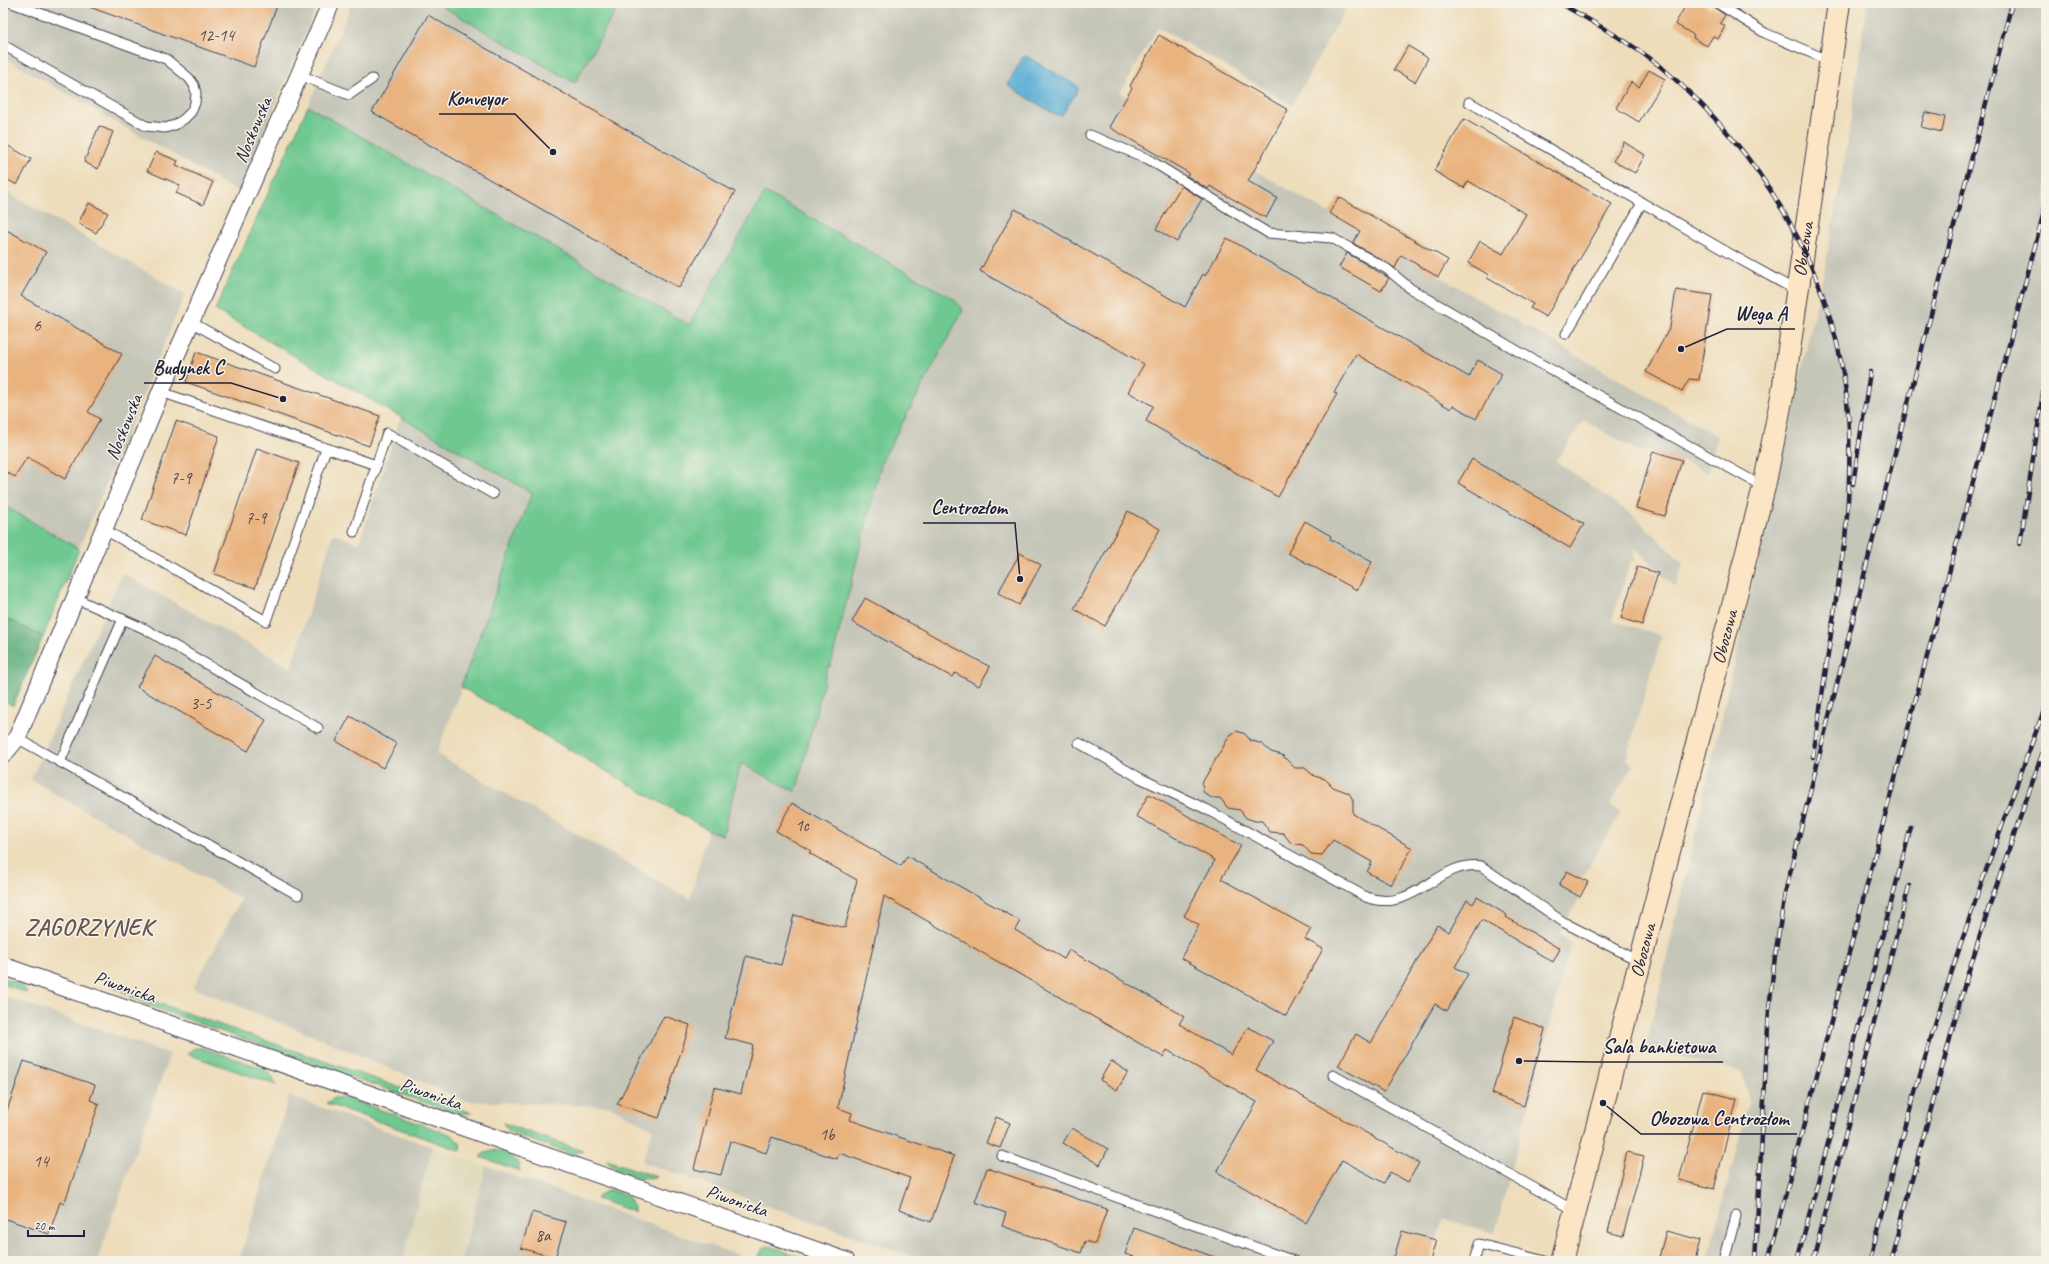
<svg xmlns="http://www.w3.org/2000/svg" width="2049" height="1264" viewBox="0 0 2049 1264" font-family="Caveat,sans-serif">
	<style>
		.built { fill: #ded8b7 }
		.industrial { fill: #c5c5b8 }
		.green { fill: #6ec890; stroke: #487566 }
		.forest { fill: #5aac7a; stroke: #3e675a }
		.water { fill: #58add4; stroke: #3d6888 }
		.building { fill: #e9b37f }
		.lines { fill: none; stroke-linecap: round; stroke-linejoin: round }
		.lane-casing { stroke: #413e4e; stroke-width: 11 }
		.street-casing { stroke: #413e4e; stroke-width: 19 }
		.secondary-casing { stroke: #413e4e; stroke-width: 24 }
		.lane { stroke: #fff; stroke-width: 9 }
		.street { stroke: #fff; stroke-width: 17 }
		.secondary { stroke: #fce5c4; stroke-width: 22 }
		.rail-casing { stroke: #22223b; stroke-width: 4.5 }
		.rail { stroke: #f7f3e8; stroke-width: 3; stroke-dasharray: 9; stroke-linecap: butt }
		.labels { text-anchor: middle; dominant-baseline: central; stroke-width: 3; stroke-linejoin: round; paint-order: stroke }
		.number-label { font-size: 17px; fill: #54464c }
		.street-label { font-size: 19px; fill: #22223b; stroke: #f7f3e8 }
		.district-label { font-size: 23px; font-weight: bold; letter-spacing: 1px; fill: #685553; stroke: #f7f3e8 }
		.leader { fill: none; stroke: #22223b; stroke-width: 1.5 }
		.callout-dot { fill: #22223b; stroke: #f7f3e8; stroke-width: 1.5 }
		.callout-label { font-size: 20px; text-anchor: middle; font-weight: bold; fill: #22223b; stroke: #f7f3e8; stroke-width: 3; stroke-linejoin: round; paint-order: stroke }
	</style>
	<rect width="100%" height="100%" fill="#f7f3e8"/>
	<filter id="ink" filterUnits="userSpaceOnUse"><feTurbulence type="fractalNoise" baseFrequency=".025" numOctaves="2"/><feDisplacementMap in="SourceGraphic" scale="8" xChannelSelector="R" yChannelSelector="G"/><feConvolveMatrix kernelMatrix="1 2 1 2 8 2 1 2 1" color-interpolation-filters="sRGB"/></filter>
	<filter id="wash" filterUnits="userSpaceOnUse"><feTurbulence type="fractalNoise" baseFrequency=".012" numOctaves="4" result="noise"/><feDisplacementMap in="SourceGraphic" scale="16" xChannelSelector="R" yChannelSelector="G"/><feGaussianBlur stdDeviation="0.9" result="paint"/><feColorMatrix in="noise" values="0 0 0 0 0 0 0 0 0 0 0 0 0 0 0 0 0 1.4 0 .05"/><feComposite in="paint" operator="in"/></filter>
	<g filter="url(#wash)">
		<rect width="100%" height="100%" fill="#edb"/>
		<path class="built" d="M 432,1147 L 486,1166 L 461,1261 L 403,1261 Z"/>
		<g class="industrial">
			<path d="M 3,3 L 318,3 L 238,192 L 3,57 Z"/>
			<path d="M 352,3 L 436,3 L 575,83 L 620,3 L 1333,3 L 1345,10 L 1292,105 L 1158,27 L 1120,93 L 1717,436 L 1708,473 L 1682,460 L 1653,451 L 1636,450 L 1584,420 L 1556,461 L 1634,516 L 1683,563 L 1675,588 L 1635,547 L 1634,561 L 1630,563 L 1612,620 L 1662,636 L 1626,759 L 1633,765 L 1610,805 L 1621,812 L 1582,878 L 1588,882 L 1559,934 L 1571,943 L 1495,1233 L 1443,1219 L 1430,1261 L 925,1261 L 642,1162 L 653,1129 L 609,1106 L 466,1101 L 326,1041 L 193,988 L 241,899 L 31,780 L 122,573 L 291,668 L 333,533 L 359,544 L 401,416 L 532,493 L 437,754 L 690,899 L 708,830 L 723,835 L 741,763 L 796,792 L 829,666 L 830,666 L 882,461 L 963,310 L 954,299 L 766,192 L 689,325 L 308,106 Z"/>
			<path d="M 1867,3 L 2046,3 L 2046,1261 L 1707,1261 L 1749,1102 L 1742,1072 L 1646,1048 L 1826,263 L 1848,139 Z"/>
			<path d="M 3,190 L 185,294 L 79,549 L 3,505 Z"/>
			<path d="M 3,996 L 170,1054 L 97,1261 L 3,1261 Z"/>
			<path d="M 289,1096 L 432,1147 L 403,1261 L 239,1261 Z"/>
			<path d="M 486,1166 L 754,1261 L 461,1261 Z"/>
		</g>
		<g class="green">
			<path d="M 436,3 L 620,3 L 575,83 Z"/>
			<path d="M 308,106 L 689,325 L 765,192 L 954,299 L 963,310 L 882,461 L 830,667 L 828,666 L 796,792 L 741,763 L 723,835 L 708,830 L 461,687 L 532,493 L 215,310 Z"/>
			<path d="M 3,505 L 79,549 L 43,637 L 3,617 Z"/>
			<path d="M 3,978 C 12,981 24,983 27,993 L 3,984 Z"/>
			<path d="M 114,985 L 158,1003 L 472,1113 L 458,1114 L 155,1008 L 113,987 Z"/>
			<path d="M 194,1048 L 203,1048 L 265,1069 L 272,1076 L 276,1085 L 187,1054 Z"/>
			<path d="M 344,1097 L 452,1135 L 460,1143 L 461,1151 L 326,1103 L 334,1098 Z"/>
			<path d="M 503,1123 L 583,1151 L 571,1154 L 514,1134 L 509,1131 Z"/>
			<path d="M 497,1150 C 509,1154 517,1156 520,1171 L 480,1157 L 485,1153 Z"/>
			<path d="M 607,1160 L 657,1177 C 645,1183 612,1173 607,1160 Z"/>
			<path d="M 610,1190 L 627,1195 L 634,1207 L 634,1212 L 596,1199 L 599,1195 Z"/>
			<path d="M 769,1246 L 812,1261 L 770,1261 L 759,1256 L 763,1248 Z"/>
		</g>
		<path class="forest" d="M 3,617 L 43,637 L 13,706 L 3,700 Z"/>
		<path class="water" d="M 1026,56 L 1077,86 L 1078,90 L 1062,115 L 1056,115 L 1009,86 L 1009,82 L 1023,57 Z"/>
		<g id="blocks">
			<g class="building">
				<path d="M 84,3 L 278,3 L 254,67 L 84,5 Z"/>
				<path d="M 1687,3 L 1702,3 L 1710,8 L 1712,6 L 1725,15 L 1720,23 L 1725,26 L 1718,39 L 1713,36 L 1707,46 L 1693,38 L 1694,35 L 1675,24 Z"/>
				<path d="M 428,15 L 735,192 L 679,288 L 372,112 Z"/>
				<path d="M 1159,35 L 1288,110 L 1248,181 L 1277,198 L 1266,218 L 1210,186 L 1208,189 L 1187,176 L 1189,173 L 1109,127 L 1132,88 L 1130,86 Z"/>
				<path d="M 1408,46 L 1428,58 L 1415,82 L 1394,70 Z"/>
				<path d="M 1649,70 L 1665,79 L 1639,122 L 1616,108 L 1631,82 L 1639,87 Z"/>
				<path d="M 1925,112 L 1945,117 L 1942,132 L 1921,127 Z"/>
				<path d="M 1464,119 L 1612,204 L 1546,317 L 1530,308 L 1533,304 L 1487,278 L 1489,275 L 1468,263 L 1480,241 L 1503,254 L 1526,214 L 1468,181 L 1464,188 L 1434,171 Z"/>
				<path d="M 99,126 L 113,132 L 98,169 L 84,162 Z"/>
				<path d="M 1624,142 L 1645,155 L 1635,173 L 1613,161 Z"/>
				<path d="M 3,143 L 31,159 L 17,185 L 3,177 Z"/>
				<path d="M 156,152 L 178,161 L 176,165 L 213,182 L 203,205 L 176,193 L 180,185 L 147,171 Z"/>
				<path d="M 1181,186 L 1202,199 L 1177,242 L 1156,229 Z"/>
				<path d="M 1339,197 L 1448,260 L 1438,277 L 1401,255 L 1395,268 L 1353,243 L 1360,231 L 1329,213 Z"/>
				<path d="M 89,203 L 108,213 L 96,233 L 78,223 Z"/>
				<path d="M 1015,209 L 1185,307 L 1203,274 L 1205,276 L 1227,238 L 1469,377 L 1478,360 L 1502,374 L 1476,419 L 1453,405 L 1451,409 L 1356,354 L 1334,393 L 1337,394 L 1278,497 L 1146,421 L 1153,406 L 1128,392 L 1144,364 L 980,271 Z"/>
				<path d="M 3,228 L 46,252 L 21,296 L 122,354 L 88,412 L 100,419 L 65,479 L 27,457 L 15,477 L 3,470 Z"/>
				<path d="M 1347,253 L 1389,278 L 1381,291 L 1339,267 Z"/>
				<path d="M 1676,290 L 1712,295 L 1699,380 L 1689,379 L 1682,391 L 1646,372 L 1670,327 Z"/>
				<path d="M 196,352 L 380,416 L 369,446 L 186,382 Z"/>
				<path d="M 176,421 L 219,436 L 186,535 L 142,520 Z"/>
				<path d="M 257,448 L 299,463 L 255,588 L 214,574 Z"/>
				<path d="M 1653,451 L 1682,460 L 1665,516 L 1636,508 Z"/>
				<path d="M 1472,459 L 1584,524 L 1570,548 L 1458,483 Z"/>
				<path d="M 1128,511 L 1160,529 L 1105,626 L 1074,609 Z"/>
				<path d="M 1305,521 L 1331,536 L 1330,539 L 1372,562 L 1357,590 L 1288,553 Z"/>
				<path d="M 1020,553 L 1041,565 L 1019,605 L 998,593 Z"/>
				<path d="M 1637,567 L 1658,573 L 1642,625 L 1621,618 Z"/>
				<path d="M 865,598 L 990,667 L 979,686 L 955,673 L 952,677 L 852,622 Z"/>
				<path d="M 155,656 L 266,720 L 248,751 L 137,687 Z"/>
				<path d="M 350,716 L 397,744 L 383,768 L 336,741 Z"/>
				<path d="M 1237,731 L 1245,734 L 1250,740 L 1262,744 L 1271,752 L 1282,755 L 1295,768 L 1305,768 L 1314,776 L 1325,779 L 1333,787 L 1349,793 L 1353,800 L 1353,814 L 1412,848 L 1391,885 L 1367,872 L 1372,862 L 1333,840 L 1322,855 L 1311,854 L 1303,845 L 1291,843 L 1283,833 L 1270,832 L 1262,821 L 1255,821 L 1246,818 L 1240,810 L 1228,808 L 1220,798 L 1212,798 L 1205,794 L 1203,791 L 1202,783 L 1230,735 Z"/>
				<path d="M 1149,794 L 1241,846 L 1221,879 L 1311,929 L 1305,939 L 1323,949 L 1286,1016 L 1181,958 L 1199,925 L 1184,916 L 1215,860 L 1136,816 Z"/>
				<path d="M 792,803 L 901,866 L 907,856 L 1020,921 L 1015,930 L 1064,959 L 1069,950 L 1184,1016 L 1179,1024 L 1231,1055 L 1248,1027 L 1273,1041 L 1256,1070 L 1419,1163 L 1408,1182 L 1390,1172 L 1384,1183 L 1342,1160 L 1306,1223 L 1217,1172 L 1257,1102 L 1167,1050 L 1163,1057 L 884,896 L 838,1108 L 852,1113 L 850,1120 L 954,1156 L 931,1222 L 899,1210 L 910,1178 L 839,1153 L 837,1159 L 772,1137 L 766,1153 L 730,1141 L 721,1175 L 694,1169 L 714,1087 L 741,1094 L 753,1045 L 725,1038 L 746,956 L 781,965 L 794,915 L 845,928 L 857,880 L 809,853 L 811,851 L 776,831 Z"/>
				<path d="M 1567,871 L 1588,882 L 1580,897 L 1559,885 Z"/>
				<path d="M 1477,897 L 1507,915 L 1506,917 L 1560,949 L 1553,962 L 1482,920 L 1455,967 L 1468,974 L 1447,1011 L 1435,1004 L 1384,1092 L 1338,1066 L 1356,1034 L 1371,1043 L 1437,925 L 1449,932 L 1467,900 L 1473,904 Z"/>
				<path d="M 664,1016 L 690,1025 L 659,1118 L 617,1104 Z"/>
				<path d="M 1514,1017 L 1545,1029 L 1524,1106 L 1492,1094 Z"/>
				<path d="M 24,1061 L 95,1085 L 90,1100 L 99,1104 L 64,1204 L 60,1202 L 49,1234 L 3,1218 L 3,1122 Z"/>
				<path d="M 1111,1061 L 1128,1072 L 1117,1090 L 1100,1080 Z"/>
				<path d="M 1703,1090 L 1737,1099 L 1714,1189 L 1679,1180 Z"/>
				<path d="M 996,1117 L 1010,1123 L 1000,1148 L 986,1143 Z"/>
				<path d="M 1072,1128 L 1108,1149 L 1100,1165 L 1063,1143 Z"/>
				<path d="M 1627,1152 L 1644,1156 L 1623,1236 L 1608,1232 Z"/>
				<path d="M 987,1168 L 1107,1209 L 1095,1244 L 1085,1241 L 1081,1253 L 1002,1226 L 1006,1213 L 975,1202 Z"/>
				<path d="M 532,1212 L 566,1222 L 555,1258 L 521,1248 Z"/>
				<path d="M 1134,1228 L 1220,1259 L 1220,1261 L 1146,1261 L 1125,1254 Z"/>
				<path d="M 1402,1231 L 1436,1240 L 1430,1261 L 1393,1261 Z"/>
				<path d="M 1666,1231 L 1700,1240 L 1695,1261 L 1658,1261 Z"/>
			</g>
		</g>
	</g>
	<g filter="url(#ink)">
		<use href="#blocks" fill-opacity="0" stroke="#413e4e" stroke-width="1"/>
		<g class="lines">
			<g class="lane-casing">
				<g id="lane">
					<path d="M 1717,3 L 1765,33 L 1830,61"/>
					<path d="M 3,45 L 146,126 L 165,128 L 175,125 L 184,119 L 191,112 L 195,103 L 196,93 L 194,85 L 189,78 L 166,59 L 12,3"/>
					<path d="M 300,75 L 349,95 L 372,79"/>
					<path d="M 1469,102 L 1732,255 L 1797,291"/>
					<path d="M 1090,135 L 1148,159 L 1268,233 L 1332,238 L 1387,269 L 1411,289 L 1523,354 L 1764,487"/>
					<path d="M 191,322 L 275,369"/>
					<path d="M 1566,334 L 1642,203"/>
					<path d="M 161,392 L 376,465"/>
					<path d="M 105,530 L 266,621 L 326,449"/>
					<path d="M 354,532 L 387,433 L 493,494"/>
					<path d="M 77,599 L 145,629 L 318,728"/>
					<path d="M 17,738 L 298,895"/>
					<path d="M 1079,743 L 1140,778 L 1206,809 L 1366,897 C 1414,915 1438,860 1481,866 L 1565,923 L 1641,962"/>
					<path d="M 60,762 L 123,619"/>
					<path d="M 1333,1075 L 1575,1211"/>
					<path d="M 1002,1156 L 1294,1261"/>
					<path d="M 1474,1261 L 1479,1244 L 1545,1261"/>
					<path d="M 1724,1261 L 1736,1216"/>
				</g>
			</g>
			<g class="street-casing">
				<g id="street">
					<path d="M 3,755 L 17,738 L 174,360 L 331,3"/>
					<path d="M 3,966 L 846,1261"/>
				</g>
			</g>
			<g class="secondary-casing">
				<g id="secondary">
					<path id="s1" d="M 1562,1261 L 1764,487 L 1783,391 L 1839,3"/>
				</g>
			</g>
			<use href="#lane" class="lane"/>
			<use href="#street" class="street"/>
			<use href="#secondary" class="secondary"/>
			<g class="rail-casing">
				<g id="rail">
					<path d="M 1560,3 C 1594,23 1630,42 1661,67 C 1761,151 1833,270 1847,401 C 1852,451 1849,501 1844,550"/>
					<path d="M 1853,484 L 1870,372"/>
					<path d="M 2020,544 L 2046,373"/>
					<path d="M 1813,757 L 1844,545"/>
					<path d="M 1755,1261 L 1769,1009 L 1775,956 L 1785,893 L 1883,499 L 2012,3"/>
					<path d="M 1768,1261 L 2046,204"/>
					<path d="M 1797,1261 L 1911,827"/>
					<path d="M 1813,1261 L 1909,886"/>
					<path d="M 1870,1261 C 1893,1170 1917,1080 1946,990 C 1976,894 2011,799 2046,705"/>
					<path d="M 1890,1261 L 1965,983 L 1989,907 L 2046,743"/>
				</g>
			</g>
			<use href="#rail" class="rail"/>
		</g>
	</g>
	<g class="labels">
		<g class="number-label">
			<text x="216" y="35">12-14</text>
			<text x="37" y="325">6</text>
			<text x="181" y="478">7-9</text>
			<text x="256" y="518">7-9</text>
			<text x="201" y="703">3-5</text>
			<text x="802" y="825">1c</text>
			<text x="827" y="1134">1b</text>
			<text x="41" y="1161">14</text>
			<text x="543" y="1235">8a</text>
		</g>
		<g class="street-label">
			<text transform="translate(253 130) rotate(-67)">Noskowska</text>
			<text stroke="none"><textPath href="#s1" startOffset="1041">Obozowa</textPath></text>
			<text transform="translate(124 427) rotate(-68)">Noskowska</text>
			<text stroke="none"><textPath href="#s1" startOffset="645">Obozowa</textPath></text>
			<text stroke="none"><textPath href="#s1" startOffset="321">Obozowa</textPath></text>
			<text transform="translate(125 987) rotate(19)">Piwonicka</text>
			<text transform="translate(431 1094) rotate(19)">Piwonicka</text>
			<text transform="translate(737 1201) rotate(19)">Piwonicka</text>
		</g>
		<g class="district-label">
			<text x="89" y="927">ZAGORZYNEK</text>
		</g>
	</g>
	<path class="leader" d="M553 152L515 114H439M1681 349L1727 329H1795M283 399L231 383H144M1020 579L1015 523H923M1519 1061L1595 1062H1723M1603 1103L1641 1134H1797"/>
	<g class="callout-dot">
		<circle cx="553" cy="152" r="4"/>
		<circle cx="1681" cy="349" r="4"/>
		<circle cx="283" cy="399" r="4"/>
		<circle cx="1020" cy="579" r="4"/>
		<circle cx="1519" cy="1061" r="4"/>
		<circle cx="1603" cy="1103" r="4"/>
	</g>
	<g class="callout-label">
		<text x="477" y="105">Konveyor</text>
		<text x="1761" y="320">Wega A</text>
		<text x="188" y="374">Budynek C</text>
		<text x="969" y="514">Centrozłom</text>
		<text x="1659" y="1053">Sala bankietowa</text>
		<text x="1719" y="1125">Obozowa Centrozłom</text>
	</g>
	<rect width="2049" height="1264" fill="none" stroke="#f7f3e8" stroke-width="16"/>
	<path d="M28 1230v6h56v-6" fill="none" stroke="#22223b" stroke-width="2"/>
	<text x="34" y="1230" font-size="12" fill="#22223b" stroke="#f7f3e8" stroke-width="3" paint-order="stroke">20 m</text>
</svg>
